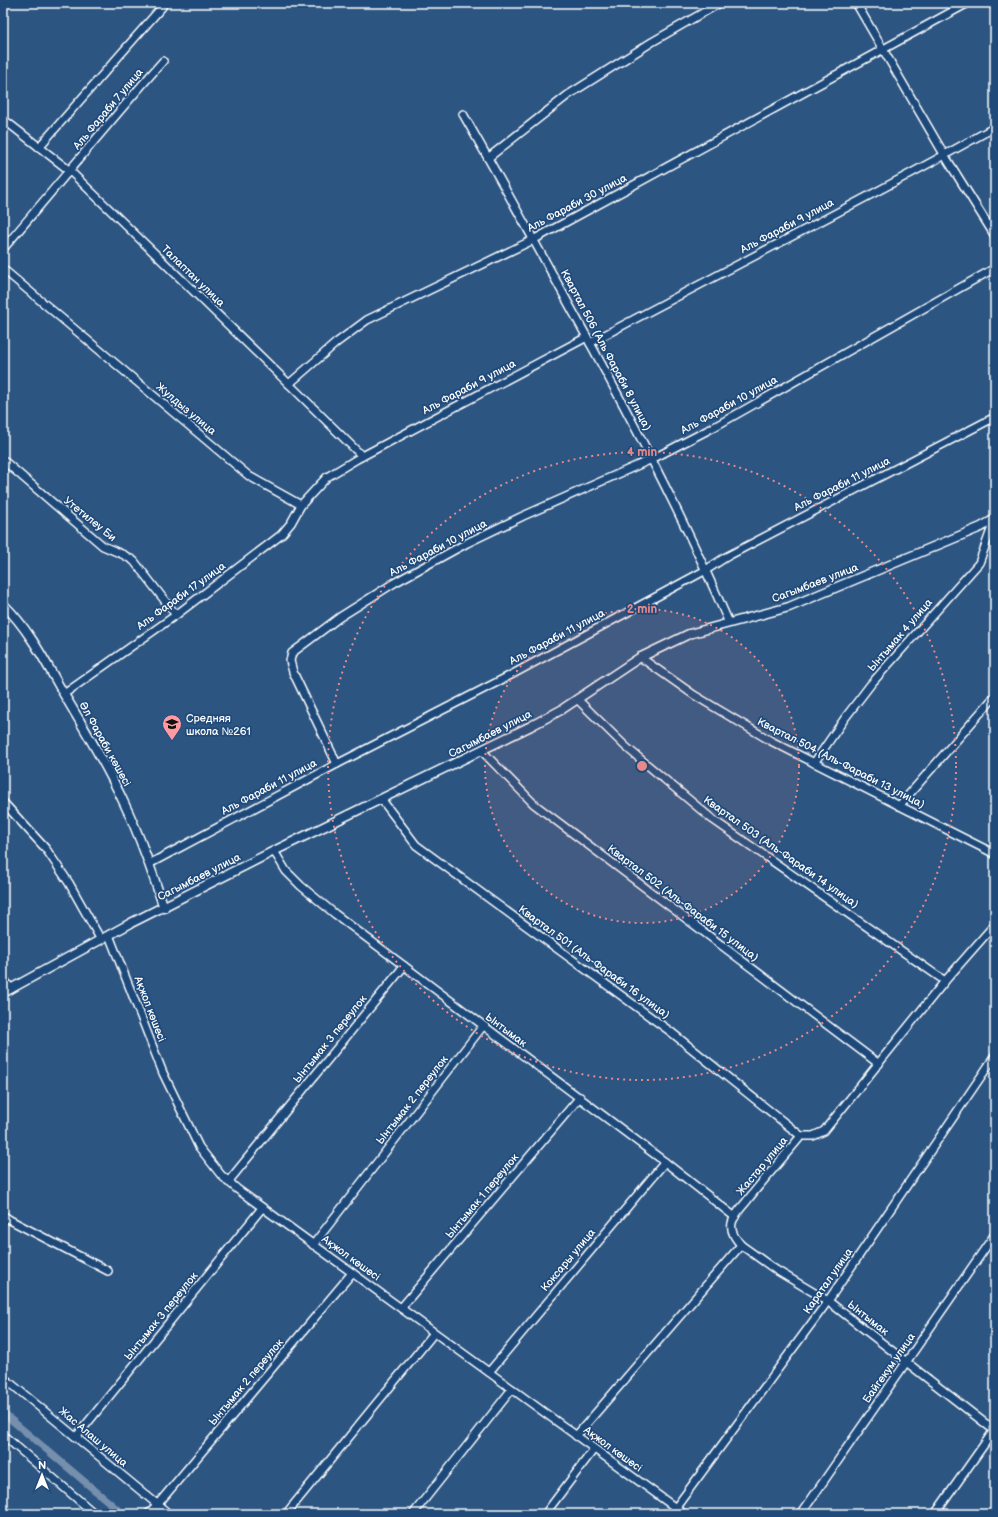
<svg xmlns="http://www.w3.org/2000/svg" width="998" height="1517" viewBox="0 0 998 1517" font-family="'Balsamiq Sans',sans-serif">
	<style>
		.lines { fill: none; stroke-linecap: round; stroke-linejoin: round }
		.canal { stroke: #748fad; stroke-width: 7 }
		.minor-casing { stroke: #fff; stroke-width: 10 }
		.tertiary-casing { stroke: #fff; stroke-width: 11 }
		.minor { stroke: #1f4a7a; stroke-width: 7 }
		.tertiary { stroke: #1f4a7a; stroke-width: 8 }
		.ring { fill: none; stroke: #e88989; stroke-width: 2; stroke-dasharray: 2 4 }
		.labels { text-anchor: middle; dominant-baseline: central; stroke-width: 3.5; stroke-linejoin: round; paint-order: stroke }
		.street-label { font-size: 11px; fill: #fff; stroke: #1f4a7a }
		.poi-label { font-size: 11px; fill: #fff; stroke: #1f4a7a; text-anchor: start }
		.centre { fill: #e88989; stroke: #1f4a7a; stroke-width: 2 }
		.ring-label { font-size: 12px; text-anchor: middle; font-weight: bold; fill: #e88989; stroke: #1f4a7a; stroke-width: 3.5; stroke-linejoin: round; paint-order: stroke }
	</style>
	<rect width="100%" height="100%" fill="#2c5582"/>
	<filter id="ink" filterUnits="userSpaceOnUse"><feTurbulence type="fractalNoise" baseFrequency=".025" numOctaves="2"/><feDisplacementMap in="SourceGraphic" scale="8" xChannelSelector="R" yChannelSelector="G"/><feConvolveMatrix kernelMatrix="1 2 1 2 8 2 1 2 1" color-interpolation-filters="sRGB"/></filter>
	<g filter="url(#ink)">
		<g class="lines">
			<path class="canal" d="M 3,1413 L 123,1514"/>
			<g class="minor-casing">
				<g id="minor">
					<path d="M 856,3 L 945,156 L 995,236"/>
					<path d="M 463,114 C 500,179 536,244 572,310 C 628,412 683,516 729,623"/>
					<path d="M 3,119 L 70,171 L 289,384 L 362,456"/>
					<path d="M 39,147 L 162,7"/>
					<path d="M 488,158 L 568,95 L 652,42 L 720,3"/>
					<path d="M 3,249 C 57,186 109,122 163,61"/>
					<path d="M 3,269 L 249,476 L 301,505 L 327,477 L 357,459 L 587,337"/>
					<path d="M 590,343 C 725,270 862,202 995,127"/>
					<path d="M 289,384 L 336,343 L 367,320 L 533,240 L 968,3"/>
					<path d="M 3,460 L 103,546 L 124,555 L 134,561 L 176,615"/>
					<path d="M 640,657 L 694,695 L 771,741 L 991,852 L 995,855"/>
					<path d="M 64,694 L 176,615 L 281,535 L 291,523 L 301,505"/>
					<path d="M 577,699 L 626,747 L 712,819 L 945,981"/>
					<path d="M 482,751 L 534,804 L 879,1064"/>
					<path d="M 814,763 L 845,718 L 871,684 L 979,563 L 995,519"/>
					<path d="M 337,764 L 293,672 L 290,661 L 292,653 L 340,617 L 394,583 L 467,543 L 523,516 L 652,459 L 714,427 L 995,268"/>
					<path d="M 382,800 L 416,845 L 671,1032 L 801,1136"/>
					<path d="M 3,802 L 46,849 L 69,883 L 101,940"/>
					<path d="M 899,806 L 995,696"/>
					<path d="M 274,851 L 286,871 L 301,886 L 335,914 L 665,1162 L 735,1217"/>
					<path d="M 149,864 L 337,764 L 511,675 L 706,570 L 726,557 L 995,417"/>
					<path d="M 109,935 L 163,1073 L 199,1147 L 221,1175 L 237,1189 L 684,1514"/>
					<path d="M 3,978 L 11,989"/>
					<path d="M 228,1182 L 404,966"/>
					<path d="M 3,1215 L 10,1220 L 108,1271"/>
					<path d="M 313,1245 L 483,1026"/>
					<path d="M 741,1245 L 776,1270 L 828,1301 L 995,1431"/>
					<path d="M 401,1308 L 580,1097"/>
					<path d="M 489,1372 L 665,1162"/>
					<path d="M 3,1377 L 169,1514"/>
					<path d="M 3,1435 L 95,1514"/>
					<path d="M 576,1436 L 741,1245 C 736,1239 730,1232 732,1223 C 734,1215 741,1208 746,1202 C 763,1180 783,1158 801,1136 L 813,1136 L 824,1131 L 945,981 L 995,924"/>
					<path d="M 76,1437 L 262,1208"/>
					<path d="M 148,1514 L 158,1504 L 352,1273"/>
					<path d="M 286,1514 L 434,1333"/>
					<path d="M 413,1514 L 512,1389"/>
					<path d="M 545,1514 L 594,1449"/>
					<path d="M 671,1514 L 828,1301 L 995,1056"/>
					<path d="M 801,1514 L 995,1234"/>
					<path d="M 935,1514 L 995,1429"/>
				</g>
			</g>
			<g class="tertiary-casing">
				<g id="tertiary">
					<path d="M 3,604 C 28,628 45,661 62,691 C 84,728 106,764 124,803 C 140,836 152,872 164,908"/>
					<path d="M 3,993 L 131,923 L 274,851 L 531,726 L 561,710 L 639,658 L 689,634 L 789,607 L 981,527 L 995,519"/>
				</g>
			</g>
			<use href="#minor" class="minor"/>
			<use href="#tertiary" class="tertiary"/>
		</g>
	</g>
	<circle cx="642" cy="766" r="157" fill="#e88989" fill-opacity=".12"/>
	<g class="ring">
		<circle cx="642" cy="766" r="157"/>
		<circle cx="642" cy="766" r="314"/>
	</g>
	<defs>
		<g id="school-pin" transform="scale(1)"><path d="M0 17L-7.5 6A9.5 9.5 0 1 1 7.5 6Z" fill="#ff9aa2" stroke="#1f4a7a"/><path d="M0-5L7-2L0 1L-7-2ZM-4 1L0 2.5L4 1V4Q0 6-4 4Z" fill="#111"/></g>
	</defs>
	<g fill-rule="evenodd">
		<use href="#school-pin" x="172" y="724"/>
	</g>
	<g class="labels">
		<g class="street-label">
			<text transform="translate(108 109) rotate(-50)">Аль Фараби 7 улица</text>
			<text transform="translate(577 203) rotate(-28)">Аль Фараби 30 улица</text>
			<text transform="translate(787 226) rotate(-28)">Аль Фараби 9 улица</text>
			<text transform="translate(193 276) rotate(44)">Талаптан улица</text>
			<text transform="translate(606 350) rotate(62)">Квартал 506 (Аль Фараби 8 улица)</text>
			<text transform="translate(469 387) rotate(-28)">Аль Фараби 9 улица</text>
			<text transform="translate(729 405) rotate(-29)">Аль Фараби 10 улица</text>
			<text transform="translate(186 409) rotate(40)">Жулдыз улица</text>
			<text transform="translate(842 484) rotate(-27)">Аль Фараби 11 улица</text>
			<text transform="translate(90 519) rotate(39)">Утетилеу Би</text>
			<text transform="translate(438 548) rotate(-28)">Аль Фараби 10 улица</text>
			<text transform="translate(815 583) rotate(-21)">Сагымбаев улица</text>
			<text transform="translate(181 596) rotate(-36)">Аль Фараби 17 улица</text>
			<text transform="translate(900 635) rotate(-49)">Ынтымак 4 улица</text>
			<text transform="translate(557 637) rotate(-28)">Аль Фараби 11 улица</text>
			<text transform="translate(490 734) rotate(-27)">Сагымбаев улица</text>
			<text transform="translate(105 744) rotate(61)">Әл Фараби көшесі</text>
			<text transform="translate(841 763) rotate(27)">Квартал 504 (Аль-Фараби 13 улица)</text>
			<text transform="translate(269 787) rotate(-28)">Аль Фараби 11 улица</text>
			<text transform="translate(781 852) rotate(35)">Квартал 503 (Аль-Фараби 14 улица)</text>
			<text transform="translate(199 877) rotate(-27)">Сагымбаев улица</text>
			<text transform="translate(683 903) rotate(37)">Квартал 502 (Аль-Фараби 15 улица)</text>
			<text transform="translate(594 962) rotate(36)">Квартал 501 (Аль-Фараби 16 улица)</text>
			<text transform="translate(150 1009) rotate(69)">Ақжол көшесі</text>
			<text transform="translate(506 1030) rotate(37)">Ынтымак</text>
			<text transform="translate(330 1039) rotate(-51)">Ынтымак 3 переулок</text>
			<text transform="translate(412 1100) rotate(-52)">Ынтымак 2 переулок</text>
			<text transform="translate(762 1166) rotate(-50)">Жастар улица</text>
			<text transform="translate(482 1196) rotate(-50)">Ынтымак 1 переулок</text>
			<text transform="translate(351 1258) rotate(36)">Ақжол көшесі</text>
			<text transform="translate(568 1260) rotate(-50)">Коксары улица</text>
			<text transform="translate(828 1281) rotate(-55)">Каратал улица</text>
			<text transform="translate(161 1316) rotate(-51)">Ынтымак 3 переулок</text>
			<text transform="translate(868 1318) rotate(38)">Ынтымак</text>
			<text transform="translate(889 1368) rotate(-55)">Байгекум улица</text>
			<text transform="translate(246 1382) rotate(-50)">Ынтымак 2 переулок</text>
			<text transform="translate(93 1437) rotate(40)">Жас Алаш улица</text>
			<text transform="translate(613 1449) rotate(36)">Ақжол көшесі</text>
		</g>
		<g class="poi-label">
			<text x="186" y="718">Средняя<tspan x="186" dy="13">школа №261</tspan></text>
		</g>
	</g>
	<circle cx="642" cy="766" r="6" class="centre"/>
	<g class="ring-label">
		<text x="642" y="456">4 min</text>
		<text x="642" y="613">2 min</text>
	</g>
	<rect width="998" height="1517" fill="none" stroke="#1f4a7a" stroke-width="16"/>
	<rect x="8" y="8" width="982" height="1501" fill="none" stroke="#fff" stroke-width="1.5" filter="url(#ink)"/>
	<g transform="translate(42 1475)" stroke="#1f4a7a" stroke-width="3" paint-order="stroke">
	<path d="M0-3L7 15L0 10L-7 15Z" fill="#ffffff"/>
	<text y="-6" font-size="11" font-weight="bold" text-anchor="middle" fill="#ffffff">N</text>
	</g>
</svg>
